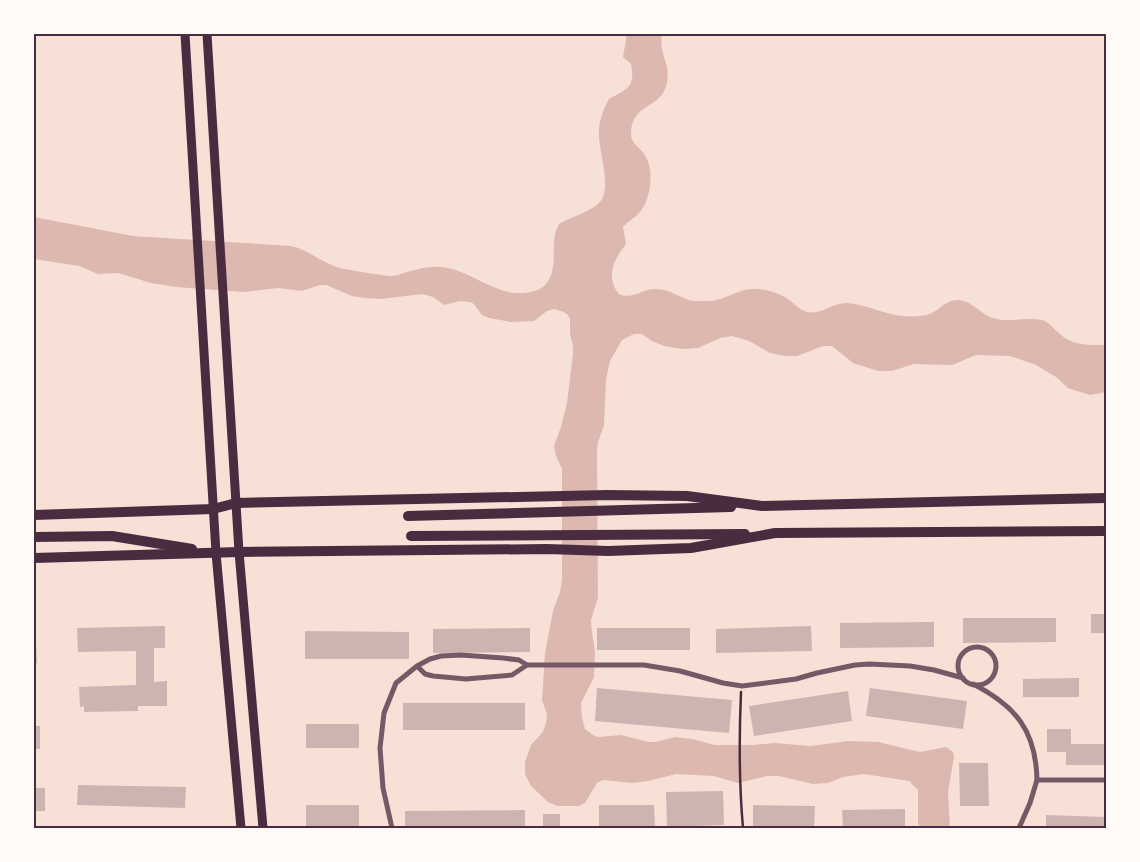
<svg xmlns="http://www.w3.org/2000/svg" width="1140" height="862" viewBox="0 0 1140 862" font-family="Roboto,sans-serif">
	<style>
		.water { fill: #dcb8b0 }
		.building { fill: #ccb4b1 }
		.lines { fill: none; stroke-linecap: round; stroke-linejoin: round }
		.path { stroke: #4a2c40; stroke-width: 2.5 }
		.minor { stroke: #755966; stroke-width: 5 }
		.secondary { stroke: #4a2c40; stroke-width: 9 }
		.primary { stroke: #4a2c40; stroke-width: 10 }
		.neatline { fill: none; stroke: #4a2c40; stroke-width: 2 }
	</style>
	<rect width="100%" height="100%" fill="#f7e1d7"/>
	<path class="water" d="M 627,34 L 662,34 C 658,56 674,66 665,89 C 658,108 633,104 631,132 C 630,143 639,146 644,154 C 655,168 651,199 640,212 C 635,218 628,221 623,227 L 626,244 C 614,259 605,277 619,294 C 632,300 642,289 655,289 C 671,289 680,299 694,301 C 702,301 713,302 720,299 C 733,295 742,288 756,289 C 767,289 779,293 788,299 C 794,303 799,310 807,312 C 822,315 832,303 846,303 C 861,304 873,309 887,313 C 897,316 909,317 920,316 C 937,316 943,300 957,300 C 972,300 980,314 993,318 C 1010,323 1026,317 1042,320 C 1050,322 1054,330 1060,334 C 1072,346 1090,345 1106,345 L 1106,392 L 1090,395 L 1074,390 L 1068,388 L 1056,377 L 1036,365 L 1010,356 L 976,355 L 952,365 L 914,364 L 892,371 L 878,371 L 853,363 L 832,346 L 823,346 L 797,356 L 785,356 L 770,353 L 749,341 L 732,336 L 720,338 L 698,348 L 683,349 L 664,346 L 652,341 L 642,334 L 634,334 L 622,340 L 610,361 L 606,379 L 604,425 L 598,442 L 597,451 L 598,598 L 591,620 L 592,633 L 595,651 L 594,677 L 581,703 L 582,718 L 585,729 L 593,735 L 598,737 L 621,735 L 649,742 L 655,742 L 675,737 L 692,739 L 715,745 L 753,745 L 774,743 L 811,746 L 848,741 L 878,742 L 920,752 L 946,747 L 953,752 L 954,757 L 948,792 L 950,828 L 922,828 L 918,824 L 918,790 L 909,781 L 864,774 L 843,777 L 828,783 L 813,784 L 779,776 L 767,776 L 738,783 L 714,776 L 676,774 L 648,781 L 632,783 L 603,780 L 597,783 L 585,803 L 579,806 L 557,806 L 548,802 L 531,786 L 525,774 L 525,762 L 531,745 L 543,732 L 546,723 L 547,714 L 542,700 L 545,653 L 553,611 L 560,592 L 562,580 L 562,469 L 556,456 L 554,446 L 561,427 L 567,403 L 573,354 L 573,346 L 570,334 L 570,319 L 568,315 L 564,312 L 554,309 L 547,311 L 534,321 L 511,322 L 489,318 L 482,315 L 474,304 L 470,302 L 460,301 L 444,305 L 433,297 L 422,294 L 381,299 L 365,298 L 352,296 L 326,285 L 320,285 L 302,291 L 278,288 L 243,292 L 176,287 L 151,283 L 118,273 L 98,274 L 79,266 L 34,259 L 34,217 L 133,236 L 291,246 C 307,249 322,263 340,268 C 350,270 383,276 392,276 C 397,276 403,273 407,272 C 421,268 434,265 448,268 C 477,274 499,299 531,292 C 536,291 541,289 544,286 C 561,270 548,242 559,224 C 571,217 586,213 597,205 C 614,192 599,153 599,136 C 598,123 603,110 609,99 C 626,89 636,88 631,64 L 623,57 Z"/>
	<g class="building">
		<rect x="1091" y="614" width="15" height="19"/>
		<path d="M 963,618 L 1056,618 L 1056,642 L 963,643 Z"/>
		<path d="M 934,622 L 934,647 L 840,648 L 840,623 Z"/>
		<path d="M 165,626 L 165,648 L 154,648 L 154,682 L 167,681 L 167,706 L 138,706 L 138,711 L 84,712 L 84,706 L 80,707 L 79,687 L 136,685 L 136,651 L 78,652 L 77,628 Z"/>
		<path d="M 811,626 L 812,651 L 716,653 L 716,629 Z"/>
		<path d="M 530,628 L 530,652 L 433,653 L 433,629 Z"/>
		<rect x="597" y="628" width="93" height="22"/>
		<path d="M 305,631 L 409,632 L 409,659 L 305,659 Z"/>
		<path d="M 34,639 L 36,639 L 37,663 L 34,664 Z"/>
		<path d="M 1079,678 L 1079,697 L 1023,697 L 1023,679 Z"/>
		<path d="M 597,688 L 732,700 L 729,733 L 595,721 Z"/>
		<path d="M 870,688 L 967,701 L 963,729 L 866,716 Z"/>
		<path d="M 848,691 L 852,721 L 754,736 L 749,706 Z"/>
		<rect x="403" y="703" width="122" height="27"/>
		<rect x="306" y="724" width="53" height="24"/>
		<rect x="34" y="726" width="6" height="23"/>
		<path d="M 1047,729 L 1071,729 L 1071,744 L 1106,744 L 1106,765 L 1066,765 L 1066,752 L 1047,752 Z"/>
		<path d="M 959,763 L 988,763 L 989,806 L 960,806 Z"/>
		<path d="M 78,785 L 186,787 L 185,808 L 77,805 Z"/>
		<rect x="34" y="788" width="11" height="23"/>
		<path d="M 723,791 L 724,825 L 667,827 L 666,792 Z"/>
		<path d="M 306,805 L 359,805 L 359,828 L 306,827 Z"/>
		<path d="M 599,805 L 654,805 L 655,828 L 599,828 Z"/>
		<path d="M 753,805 L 815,806 L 814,828 L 753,828 Z"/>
		<path d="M 905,809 L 905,828 L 843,828 L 842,810 Z"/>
		<path d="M 525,810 L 525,828 L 405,828 L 405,811 Z"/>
		<rect x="543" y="814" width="17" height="14"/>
		<path d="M 1046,815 L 1106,817 L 1106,828 L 1046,828 Z"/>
	</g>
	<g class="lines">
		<path class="path" d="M 741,692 C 739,738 739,783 743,828"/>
		<g class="minor">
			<circle cx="977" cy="666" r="19"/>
			<path d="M 527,665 L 644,665 L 680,671 L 723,683 L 742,686 L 796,679 L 817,673 L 855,665 L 869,664 L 910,666 L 934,670 L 963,678"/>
			<path d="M 973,684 C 1016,706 1036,731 1037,780"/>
			<path d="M 392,828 L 383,788 L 380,748 L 384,713 L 396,683 L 417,666 L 430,659 L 441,656 L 461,655 L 503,658 L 519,660 L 527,665 L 512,675 L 466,679 L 433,676 L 425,674 L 417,666"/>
			<path d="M 1019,828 L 1030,803 L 1037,780 L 1106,780"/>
		</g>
		<g class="secondary">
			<path d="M 185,34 L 216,553 L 241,828"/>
			<path d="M 207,34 L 239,552 L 263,828"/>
		</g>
		<g class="primary">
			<path d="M 34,515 L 213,509 L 236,503 L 607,495 L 687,496 L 762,506 L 1106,498"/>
			<path d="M 408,516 L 731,507"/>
			<path d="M 411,536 L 745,534"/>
			<path d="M 34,537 L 112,536 L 192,549"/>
			<path d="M 34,558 L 239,552 L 547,549 L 608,551 L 691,548 L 775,533 L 1106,531"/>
		</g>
	</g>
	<rect width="1140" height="862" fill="none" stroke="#fffaf5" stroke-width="70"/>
	<rect x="35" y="35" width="1070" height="792" class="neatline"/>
</svg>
